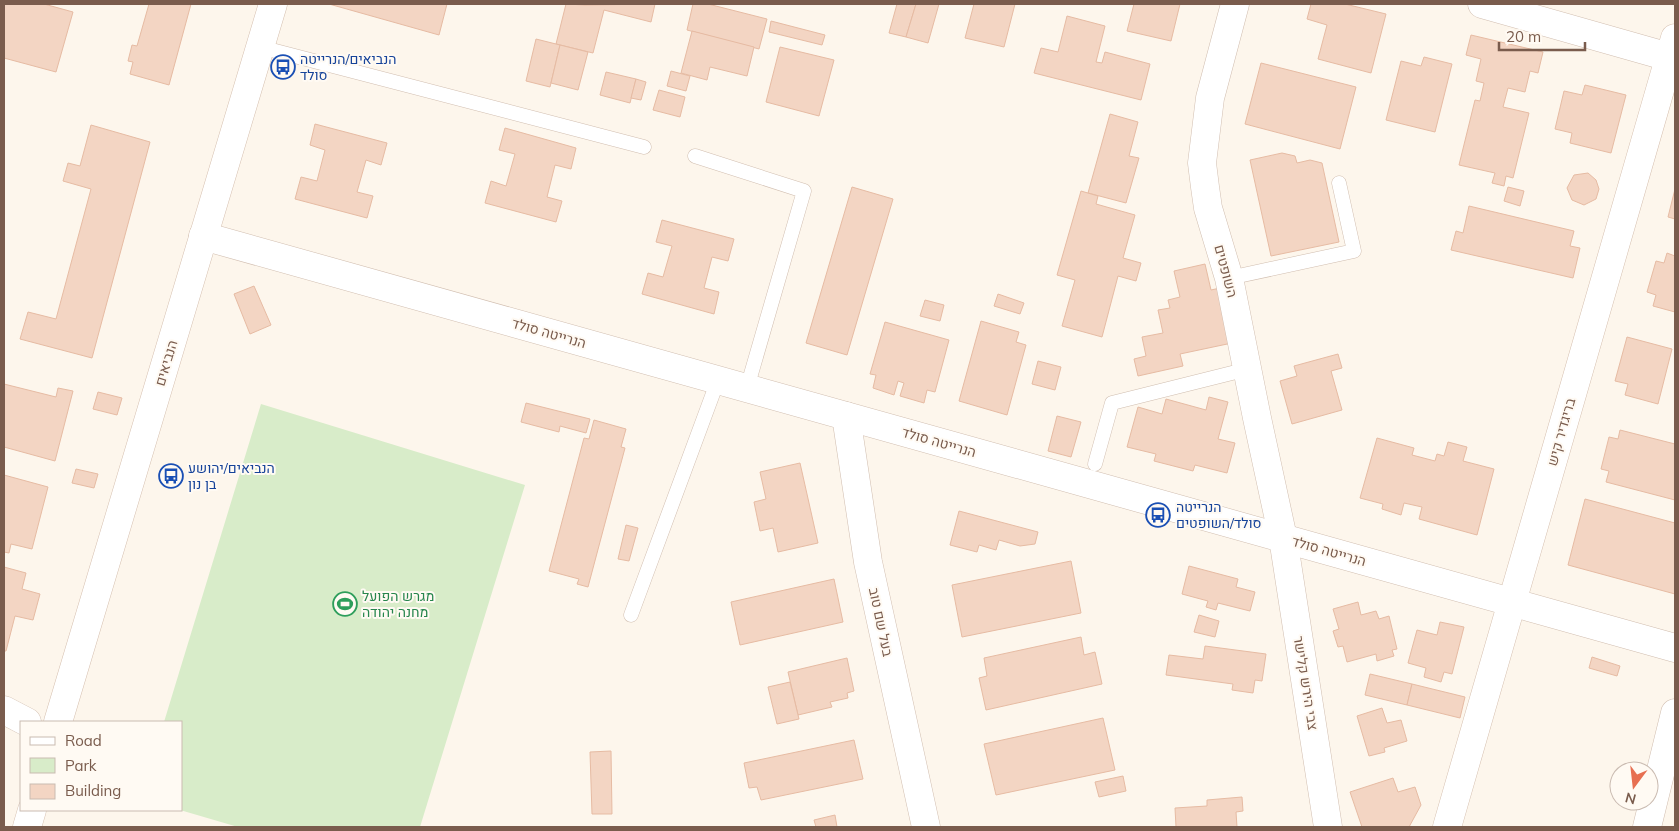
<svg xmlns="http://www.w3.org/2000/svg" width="1679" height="831" viewBox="0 0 1679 831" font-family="Mulish,Heebo,sans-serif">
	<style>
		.green { fill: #d8ecc9 }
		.building { fill: #f3d5c3; stroke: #e6bba3 }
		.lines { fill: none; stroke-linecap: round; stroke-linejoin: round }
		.lane-casing { stroke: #d1beb0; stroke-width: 15 }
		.street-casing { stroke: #d1beb0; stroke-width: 29 }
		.secondary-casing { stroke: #d6c0b0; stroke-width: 29 }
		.lane { stroke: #fff; stroke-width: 14 }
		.street { stroke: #fff; stroke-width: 28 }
		.secondary { stroke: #fff; stroke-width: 28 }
		.labels { text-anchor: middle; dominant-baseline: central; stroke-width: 4; stroke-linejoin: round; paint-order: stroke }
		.transit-label { font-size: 14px; fill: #164399; stroke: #fffaf3; text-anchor: start }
		.street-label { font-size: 14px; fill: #7a5c4d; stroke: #fffaf3 }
		.leisure-label { font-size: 14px; fill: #27864d; stroke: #fffaf3; text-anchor: start }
	</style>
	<rect width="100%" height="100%" fill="#fdf6ec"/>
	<path class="green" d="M 261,404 L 525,485 L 420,827 L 238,827 L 180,810 L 181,722 L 164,722 Z"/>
	<g class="building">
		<path d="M 4,4 L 44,4 L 73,12 L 56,72 L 4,58 Z"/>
		<path d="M 149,4 L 191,4 L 169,85 L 130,74 L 133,62 L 128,61 L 132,45 L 137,46 Z"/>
		<path d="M 329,4 L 447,4 L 439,35 Z"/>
		<path d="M 566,4 L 585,5 L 655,4 L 651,22 L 604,10 L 593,53 L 556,44 Z"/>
		<path d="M 693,4 L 708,4 L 767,19 L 759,49 L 687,30 Z"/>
		<path d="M 897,4 L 916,4 L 906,37 L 889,33 Z"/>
		<path d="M 916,4 L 939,4 L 928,43 L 906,37 Z"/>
		<path d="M 974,4 L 1015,4 L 1004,47 L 965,38 Z"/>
		<path d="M 1134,4 L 1180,4 L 1171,41 L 1127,31 Z"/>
		<path d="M 1311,4 L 1345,4 L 1386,14 L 1371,73 L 1318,59 L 1327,25 L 1307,19 Z"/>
		<path d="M 1067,16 L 1105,26 L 1096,62 L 1102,63 L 1105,52 L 1150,64 L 1141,100 L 1034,73 L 1041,48 L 1058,52 Z"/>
		<path d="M 771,21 L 825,35 L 822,45 L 769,32 Z"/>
		<path d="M 692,31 L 754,47 L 747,76 L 710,67 L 707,80 L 681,73 Z"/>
		<path d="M 1471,35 L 1543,52 L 1538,73 L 1530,71 L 1525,92 L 1508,88 L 1503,107 L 1529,113 L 1513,178 L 1506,176 L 1504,186 L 1492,183 L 1495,173 L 1459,165 L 1475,100 L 1480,101 L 1484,83 L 1476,81 L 1481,59 L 1466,55 Z"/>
		<path d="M 536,39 L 560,45 L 550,87 L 526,81 Z"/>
		<path d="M 560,45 L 588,52 L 578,90 L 551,83 Z"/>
		<path d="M 780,47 L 834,60 L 819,116 L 766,102 Z"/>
		<path d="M 1424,57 L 1452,64 L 1435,132 L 1386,120 L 1401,61 L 1421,66 Z"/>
		<path d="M 1261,63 L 1356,87 L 1340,149 L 1245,124 Z"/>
		<path d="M 671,71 L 690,76 L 686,91 L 667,86 Z"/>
		<path d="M 606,72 L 636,79 L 630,103 L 600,95 Z"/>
		<path d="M 636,79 L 646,82 L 641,100 L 631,98 Z"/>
		<path d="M 1585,85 L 1626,95 L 1611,153 L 1570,143 L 1572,133 L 1555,129 L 1564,91 L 1582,95 Z"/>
		<path d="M 659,90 L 685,97 L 680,117 L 653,110 Z"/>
		<path d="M 1110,114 L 1138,122 L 1129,156 L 1139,158 L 1126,203 L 1088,193 Z"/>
		<path d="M 315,124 L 387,143 L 381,165 L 366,160 L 357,192 L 373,196 L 367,218 L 295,199 L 301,177 L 317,181 L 325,150 L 310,145 Z"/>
		<path d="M 91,125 L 150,142 L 92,358 L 20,339 L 28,312 L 56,319 L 91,189 L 63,181 L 68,163 L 80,166 Z"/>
		<path d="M 505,128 L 576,148 L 571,169 L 555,165 L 547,197 L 562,201 L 556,222 L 485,203 L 491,181 L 506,186 L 515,154 L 499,150 Z"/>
		<path d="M 1282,153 L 1295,156 L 1297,163 L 1310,160 L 1322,163 L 1339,242 L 1271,256 L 1250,160 Z"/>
		<path d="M 1588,173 L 1596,180 L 1599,189 L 1596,199 L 1584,205 L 1572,200 L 1567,188 L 1574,175 Z"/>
		<path d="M 852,187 L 893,199 L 847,355 L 806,343 Z"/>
		<path d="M 1508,187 L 1524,191 L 1520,206 L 1504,201 Z"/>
		<path d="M 1675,189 L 1675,219 L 1668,217 Z"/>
		<path d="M 1081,191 L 1098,196 L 1096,204 L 1135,215 L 1123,258 L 1141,263 L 1136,281 L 1118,276 L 1102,337 L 1062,326 L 1075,280 L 1057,275 Z"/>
		<path d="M 1469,206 L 1574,231 L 1570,246 L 1580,248 L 1573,278 L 1451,250 L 1456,231 L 1463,233 Z"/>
		<path d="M 662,220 L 734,239 L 728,261 L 712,257 L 704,288 L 719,292 L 714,314 L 642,294 L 648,273 L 663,277 L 672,246 L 656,242 Z"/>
		<path d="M 1667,253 L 1675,256 L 1675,312 L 1653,306 L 1656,295 L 1647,292 L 1656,261 L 1664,263 Z"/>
		<path d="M 1205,264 L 1211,290 L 1220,288 L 1232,343 L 1180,354 L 1183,366 L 1138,376 L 1134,359 L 1146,356 L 1142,337 L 1163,333 L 1158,310 L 1170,308 L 1168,300 L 1180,297 L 1174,271 Z"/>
		<path d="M 254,286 L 271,325 L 250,334 L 234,294 Z"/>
		<path d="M 998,294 L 1024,303 L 1020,314 L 994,306 Z"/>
		<path d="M 925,300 L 944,305 L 940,321 L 920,316 Z"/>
		<path d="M 981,321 L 1019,332 L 1016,342 L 1026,345 L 1007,415 L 959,401 Z"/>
		<path d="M 885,322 L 949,340 L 935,392 L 927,390 L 924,403 L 900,396 L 904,383 L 898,381 L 894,395 L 873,388 L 876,375 L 870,374 Z"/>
		<path d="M 1627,337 L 1672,349 L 1658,404 L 1625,395 L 1628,384 L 1615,381 Z"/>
		<path d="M 1338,354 L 1342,368 L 1331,371 L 1342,410 L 1292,424 L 1280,381 L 1297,376 L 1294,366 Z"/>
		<path d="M 1038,361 L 1061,367 L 1055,390 L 1032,384 Z"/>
		<path d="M 4,384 L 56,397 L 58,388 L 73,391 L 55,461 L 4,447 Z"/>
		<path d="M 98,392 L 122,398 L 117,415 L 93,409 Z"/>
		<path d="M 1209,397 L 1228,402 L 1218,439 L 1235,443 L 1227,473 L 1195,465 L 1193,471 L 1154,461 L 1156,454 L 1127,447 L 1138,407 L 1162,414 L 1166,399 L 1206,410 Z"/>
		<path d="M 526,403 L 590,419 L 586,433 L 560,426 L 559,432 L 521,422 Z"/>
		<path d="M 1057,416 L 1081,422 L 1071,457 L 1048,451 Z"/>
		<path d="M 594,420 L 626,429 L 621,447 L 625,448 L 588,587 L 577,584 L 579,579 L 549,571 L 584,438 L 589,439 Z"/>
		<path d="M 1620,430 L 1675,444 L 1675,500 L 1606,482 L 1609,471 L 1601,469 L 1609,437 L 1618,439 Z"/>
		<path d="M 1377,438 L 1414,448 L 1412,455 L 1435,461 L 1437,454 L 1444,456 L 1448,442 L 1467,447 L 1463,461 L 1494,469 L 1477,535 L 1419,519 L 1422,507 L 1404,503 L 1401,515 L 1382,509 L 1383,504 L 1360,498 Z"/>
		<path d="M 800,463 L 818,543 L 778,552 L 773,528 L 760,531 L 754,502 L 766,499 L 760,472 Z"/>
		<path d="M 76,469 L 98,474 L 94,488 L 72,483 Z"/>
		<path d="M 4,475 L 48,487 L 32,549 L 11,544 L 9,553 L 4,552 Z"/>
		<path d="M 1585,499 L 1675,523 L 1675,594 L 1568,565 Z"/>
		<path d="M 959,511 L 1038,532 L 1035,544 L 1020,546 L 999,540 L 996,550 L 979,545 L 977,552 L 950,545 Z"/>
		<path d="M 626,525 L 638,528 L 629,561 L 618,559 Z"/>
		<path d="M 1071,561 L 1081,613 L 962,637 L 952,585 Z"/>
		<path d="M 1189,566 L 1238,579 L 1236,587 L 1255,592 L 1250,611 L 1218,603 L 1216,610 L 1206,607 L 1208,601 L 1182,594 Z"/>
		<path d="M 4,567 L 26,573 L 22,589 L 40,594 L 33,620 L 15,616 L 6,651 L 4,651 Z"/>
		<path d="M 834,579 L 843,622 L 740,645 L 731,602 Z"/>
		<path d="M 1358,602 L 1361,615 L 1376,611 L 1379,619 L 1389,616 L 1397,649 L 1392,650 L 1394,656 L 1377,661 L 1376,654 L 1347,662 L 1343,646 L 1338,647 L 1333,631 L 1339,629 L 1333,609 Z"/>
		<path d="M 1199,615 L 1219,621 L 1215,637 L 1194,632 Z"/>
		<path d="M 1440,622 L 1464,627 L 1452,674 L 1444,672 L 1441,682 L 1424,677 L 1426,668 L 1408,663 L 1417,630 L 1437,635 Z"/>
		<path d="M 1081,637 L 1084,655 L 1095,652 L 1102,684 L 986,710 L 979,678 L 987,676 L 984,658 Z"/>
		<path d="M 1205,646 L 1266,654 L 1262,681 L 1255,680 L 1253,693 L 1232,690 L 1233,684 L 1166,675 L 1169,655 L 1203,659 Z"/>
		<path d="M 1592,657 L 1620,666 L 1617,676 L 1589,668 Z"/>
		<path d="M 847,658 L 854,691 L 847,693 L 848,698 L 830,702 L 832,707 L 798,715 L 788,672 Z"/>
		<path d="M 1370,674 L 1412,684 L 1407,705 L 1365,695 Z"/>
		<path d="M 790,682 L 799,719 L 777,724 L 768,687 Z"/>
		<path d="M 1412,684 L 1465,697 L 1460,718 L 1407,705 Z"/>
		<path d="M 1382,708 L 1387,723 L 1401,720 L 1407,741 L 1384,748 L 1385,752 L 1369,756 L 1357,716 Z"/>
		<path d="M 1103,718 L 1115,770 L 996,795 L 984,744 Z"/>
		<path d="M 854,740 L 863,779 L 761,800 L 757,787 L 749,788 L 744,763 Z"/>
		<path d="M 611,751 L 612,814 L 592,814 L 590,752 Z"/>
		<path d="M 1123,776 L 1126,791 L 1099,797 L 1095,782 Z"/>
		<path d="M 1393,778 L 1398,792 L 1415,787 L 1421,805 L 1409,827 L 1362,827 L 1350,792 Z"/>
		<path d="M 1242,797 L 1243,811 L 1236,812 L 1237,827 L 1176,827 L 1175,808 L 1207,806 L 1207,800 Z"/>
		<path d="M 835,815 L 837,827 L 816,827 L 814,820 Z"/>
	</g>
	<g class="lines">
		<g class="lane-casing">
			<g id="lane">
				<path d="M 260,47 L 644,147"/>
				<path d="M 695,156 L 804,191 L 747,388"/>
				<path d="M 1229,278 L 1354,251 L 1339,183"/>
				<path d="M 1095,464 L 1112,403 L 1248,369"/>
				<path d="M 631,615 L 718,380"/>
			</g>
		</g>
		<g class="street-casing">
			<g id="street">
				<path d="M 1235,4 L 1210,98 L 1202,163 L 1205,187 L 1208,208 L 1229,278 L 1257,418 L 1283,538 L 1328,827"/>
				<path d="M 1482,4 L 1669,57"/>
				<path d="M 203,236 L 1675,648"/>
				<path d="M 846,416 L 868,562 L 926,827"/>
				<path d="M 4,710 L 27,722"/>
				<path d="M 1647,827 L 1675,713"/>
			</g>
		</g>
		<g class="secondary-casing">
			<g id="secondary">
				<path d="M 58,722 L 273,4"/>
				<path d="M 27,827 L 32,810"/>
				<path d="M 1447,827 L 1675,38"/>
			</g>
		</g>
		<use href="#lane" class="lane"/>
		<use href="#street" class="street"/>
		<use href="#secondary" class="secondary"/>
	</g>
	<defs>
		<g id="bus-ring" transform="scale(1.25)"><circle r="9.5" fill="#fffaf3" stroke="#1a4fb4" stroke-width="1.5"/><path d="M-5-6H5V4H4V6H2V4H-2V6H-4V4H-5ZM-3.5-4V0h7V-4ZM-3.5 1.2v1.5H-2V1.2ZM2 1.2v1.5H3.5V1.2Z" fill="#1a4fb4"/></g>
		<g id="stadium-ring" transform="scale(1.25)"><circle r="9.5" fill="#fffaf3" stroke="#2e9e5b" stroke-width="1.5"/><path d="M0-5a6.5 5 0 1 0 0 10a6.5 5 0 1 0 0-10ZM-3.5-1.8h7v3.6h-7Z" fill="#2e9e5b"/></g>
	</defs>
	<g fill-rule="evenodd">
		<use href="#bus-ring" x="283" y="67"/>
		<use href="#bus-ring" x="171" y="476"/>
		<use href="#bus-ring" x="1158" y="515"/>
		<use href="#stadium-ring" x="345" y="604"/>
	</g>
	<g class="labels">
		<g class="transit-label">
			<text x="300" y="59">הנביאים/הנרייטה<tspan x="300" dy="16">סולד</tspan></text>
			<text x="188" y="468">הנביאים/יהושע<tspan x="188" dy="16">בן נון</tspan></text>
			<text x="1176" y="507">הנרייטה<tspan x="1176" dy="16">סולד/השופטים</tspan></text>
		</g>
		<g class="street-label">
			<text transform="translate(1226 271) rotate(75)">השופטים</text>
			<text transform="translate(549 333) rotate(16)">הנרייטה סולד</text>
			<text transform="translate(166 363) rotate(-73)">הנביאים</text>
			<text transform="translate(1561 432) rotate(-74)">בריגדיר קיש</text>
			<text transform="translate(939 442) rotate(16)">הנרייטה סולד</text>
			<text transform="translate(1329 551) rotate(16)">הנרייטה סולד</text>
			<text transform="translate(881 622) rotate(78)">בעל שם טוב</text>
			<text transform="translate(1306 683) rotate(81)">צבי הירש קלישר</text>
		</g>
		<g class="leisure-label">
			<text x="362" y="596">מגרש הפועל<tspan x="362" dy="16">מחנה יהודה</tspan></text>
		</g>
	</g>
	<rect width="1679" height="831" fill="none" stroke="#7a5c4d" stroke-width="10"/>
	<rect x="20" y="721" width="162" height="90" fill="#fffaf3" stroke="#cabbb1"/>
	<rect x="30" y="737" width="25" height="8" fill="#ffffff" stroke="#cabbb1"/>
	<text x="65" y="746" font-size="15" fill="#7a5c4d">Road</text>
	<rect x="30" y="758" width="25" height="15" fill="#d8ecc9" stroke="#cabbb1"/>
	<text x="65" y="771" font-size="15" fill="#7a5c4d">Park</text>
	<rect x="30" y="784" width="25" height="15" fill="#f3d5c3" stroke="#cabbb1"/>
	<text x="65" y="796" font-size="15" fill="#7a5c4d">Building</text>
	<g transform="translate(1634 786) rotate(195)"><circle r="24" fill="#fffaf3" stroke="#cabbb1"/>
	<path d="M0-4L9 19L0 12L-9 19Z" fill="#e76f51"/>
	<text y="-8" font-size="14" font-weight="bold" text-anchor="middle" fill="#7a5c4d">N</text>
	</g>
	<path d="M1499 42v8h86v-8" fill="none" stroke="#7a5c4d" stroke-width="2.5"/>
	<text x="1506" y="42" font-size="15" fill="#7a5c4d" stroke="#fffaf3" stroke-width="4" paint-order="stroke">20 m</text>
</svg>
